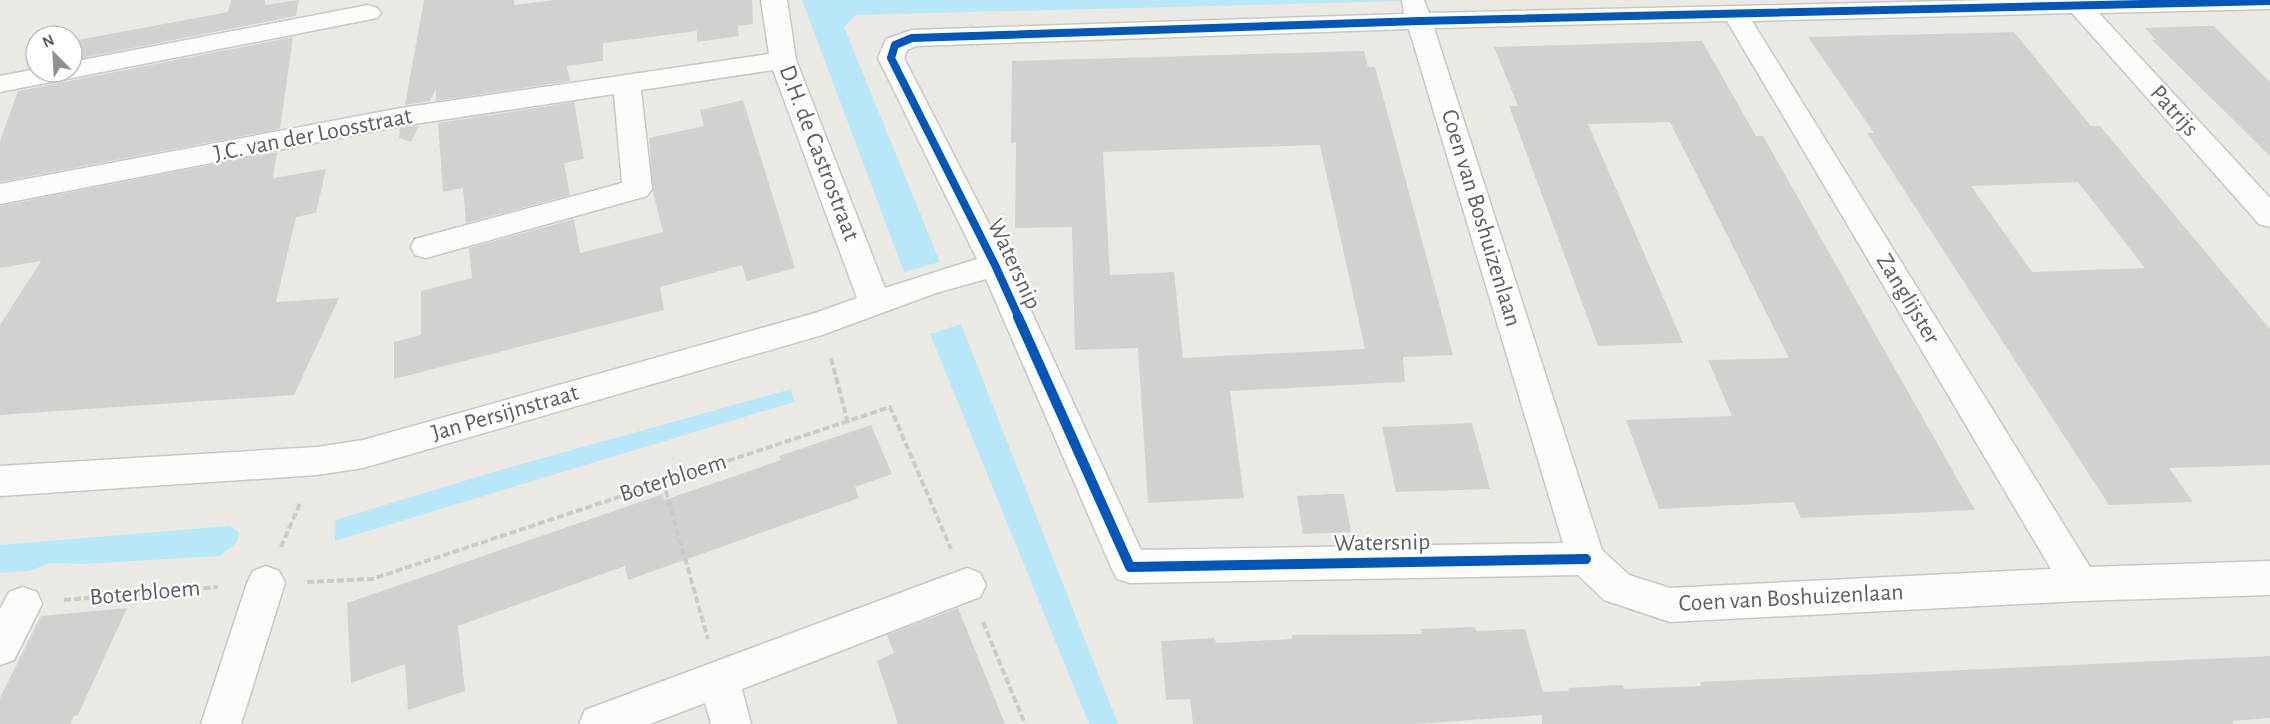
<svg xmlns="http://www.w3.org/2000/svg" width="2270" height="724" viewBox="0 0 2270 724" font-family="'Alegreya Sans',sans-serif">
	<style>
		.water { fill: #b8e8f7 }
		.building { fill: #d3d1cf; fill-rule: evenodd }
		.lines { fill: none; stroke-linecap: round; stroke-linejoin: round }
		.minor-casing { stroke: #c7c7c6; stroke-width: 3 }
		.path { stroke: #c6cdc8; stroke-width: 4; stroke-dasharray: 7 3; stroke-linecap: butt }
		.minor { fill: #fcfcfb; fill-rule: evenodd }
		.cycleway-far1-casing { stroke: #fff; stroke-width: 10 }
		.cycleway-casing { stroke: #fff; stroke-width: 14 }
		.cycleway-far1 { stroke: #0057b8; stroke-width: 8 }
		.cycleway { stroke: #0057b8; stroke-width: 10 }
		.labels { text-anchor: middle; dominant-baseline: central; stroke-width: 4.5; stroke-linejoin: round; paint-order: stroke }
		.street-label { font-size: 24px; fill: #5a6165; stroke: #fff }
	</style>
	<rect width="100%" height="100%" fill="#ece9e5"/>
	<g class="water">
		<path d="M 802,0 L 1444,0 L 856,15 L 844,27 L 940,262 L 904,272 Z"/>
		<path d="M 961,324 L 1118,724 L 1089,724 L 930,334 Z"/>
		<path d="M 791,389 L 794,402 L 335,541 L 335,520 L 500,470 Z"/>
		<path d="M 230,526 L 239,533 L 237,542 L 220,556 L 83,564 L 51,563 L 29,571 L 0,573 L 0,545 Z"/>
	</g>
	<g class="building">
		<path d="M 231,0 L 265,0 L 265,5 L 299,0 L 296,16 L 72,60 L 72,41 L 228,12 Z"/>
		<path d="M 424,0 L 514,0 L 514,5 L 554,0 L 752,0 L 753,24 L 738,26 L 739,36 L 697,42 L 697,31 L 603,43 L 603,61 L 567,66 L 570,81 L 436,101 L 436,89 L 430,101 L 405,105 Z"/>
		<path d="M 2200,26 L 2214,26 L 2270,82 L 2270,156 L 2152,40 L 2156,40 L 2145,28 Z"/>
		<path d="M 2014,32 L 2091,126 L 2100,126 L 2270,329 L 2270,465 L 2169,468 L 2193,502 L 2109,505 L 1867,133 L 1874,133 L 1808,37 ZM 2078,182 L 2145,268 L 2032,272 L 1971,186 Z"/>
		<path d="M 293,37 L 280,129 L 0,182 L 0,141 L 18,91 Z"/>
		<path d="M 1702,41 L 1756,136 L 1763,136 L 1975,510 L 1801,518 L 1794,502 L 1659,509 L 1626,420 L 1732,416 L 1708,360 L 1789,358 L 1670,122 L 1588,124 L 1683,343 L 1598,346 L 1509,106 L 1518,106 L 1494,47 Z"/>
		<path d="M 1364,51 L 1368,67 L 1375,67 L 1453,355 L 1403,357 L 1405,382 L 1230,391 L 1244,498 L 1148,503 L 1138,348 L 1075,350 L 1072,227 L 1015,228 L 1016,142 L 1011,143 L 1012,61 ZM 1320,145 L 1365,349 L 1183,358 L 1174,272 L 1110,275 L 1103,152 Z"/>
		<path d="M 743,100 L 795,268 L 747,281 L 742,265 L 660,287 L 664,310 L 394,379 L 394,342 L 421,335 L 421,291 L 472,278 L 469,248 L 574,219 L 580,253 L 663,232 L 653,192 L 649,138 L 704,126 L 700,110 Z"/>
		<path d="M 574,102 L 584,159 L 564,163 L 570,195 L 466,223 L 463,188 L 443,192 L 438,123 Z"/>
		<path d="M 419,126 L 411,142 L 399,138 L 400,128 Z"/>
		<path d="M 277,152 L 273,178 L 326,169 L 316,213 L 296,217 L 276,302 L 339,298 L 294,395 L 0,415 L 0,325 L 41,261 L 0,268 L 0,206 Z"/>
		<path d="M 1472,423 L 1490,489 L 1396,492 L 1382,427 Z"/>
		<path d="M 871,425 L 892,474 L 855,487 L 859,498 L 628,580 L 625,566 L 458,626 L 465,691 L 408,710 L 405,664 L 351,683 L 347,603 L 663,494 L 664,500 L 732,477 L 781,460 L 779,456 Z"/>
		<path d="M 1329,494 L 1344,494 L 1351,532 L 1303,534 L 1297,496 Z"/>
		<path d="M 127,608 L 78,715 L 74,716 L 70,724 L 0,724 L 0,698 L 41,616 Z"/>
		<path d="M 958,608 L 1005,724 L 898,724 L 877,661 L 894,653 L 887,635 Z"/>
		<path d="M 1475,627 L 1476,631 L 1525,629 L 1543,692 L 1569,691 L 1568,688 L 1623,685 L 1624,689 L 1701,686 L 1700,682 L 2270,656 L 2270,718 L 2232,721 L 2234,724 L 1542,724 L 1542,715 L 1415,724 L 1193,724 L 1190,699 L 1166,700 L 1161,641 L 1215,638 L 1216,643 L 1292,639 L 1292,635 L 1422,634 L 1421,629 Z"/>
	</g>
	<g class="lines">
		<g class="minor-casing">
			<g id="minor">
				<path d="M 761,0 L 787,0 L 796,60 L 885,288 L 977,259 L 878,58 L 886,39 L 912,30 L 1404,14 L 1402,0 L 1424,0 L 1429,13 L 1991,0 L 2270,0 L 2270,9 L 2099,13 L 2270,198 L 2270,227 L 2259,224 L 2072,13 L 1752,21 L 2090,567 L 2270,561 L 2270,595 L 2080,601 L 1670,622 L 1604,600 L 1578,575 L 1130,583 L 1117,579 L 1111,567 L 986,279 L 936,293 L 822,335 L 363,468 L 317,475 L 0,496 L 0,466 L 317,447 L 363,440 L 815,313 L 857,298 L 773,70 L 641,90 L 652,189 L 647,196 L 426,258 L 415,255 L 411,247 L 415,239 L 622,183 L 614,94 L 401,126 L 0,204 L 0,184 L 401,108 L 769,54 ZM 1727,21 L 2051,569 L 1670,588 L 1629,575 L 1602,550 L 1434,28 ZM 1409,29 L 1563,543 L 1141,550 L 1010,265 L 904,58 L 907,50 L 916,46 Z"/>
				<path d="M 368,5 L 377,8 L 381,13 L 377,18 L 0,92 L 0,76 L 36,69 L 36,72 L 72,72 L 72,62 Z"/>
				<path d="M 266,566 L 279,571 L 285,583 L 241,724 L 201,724 L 247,583 L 253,571 Z"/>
				<path d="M 967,568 L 980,573 L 986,585 L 980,597 L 742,689 L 751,724 L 711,724 L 705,703 L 650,724 L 579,724 L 585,710 Z"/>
				<path d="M 23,587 L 37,592 L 42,604 L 14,660 L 0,665 L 0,609 L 9,592 Z"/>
			</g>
		</g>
		<g class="path">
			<path d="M 831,358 L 848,423"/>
			<path d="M 663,481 L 708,639"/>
			<path d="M 281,547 L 301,501"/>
			<path d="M 307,582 L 372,579 L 890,407 L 951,549"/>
			<path d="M 64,600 L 218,587"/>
			<path d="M 983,622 L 1025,724"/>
		</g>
		<use href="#minor" class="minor"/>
		<g class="cycleway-far1-casing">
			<path id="cycleway-far1" d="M 1019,318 L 995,265 L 891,58 L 895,45 L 912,38 L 1420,21 L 2270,1"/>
		</g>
		<g class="cycleway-casing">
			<path id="cycleway" d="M 1018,317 L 1130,567 L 1586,559"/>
		</g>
		<use href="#cycleway-far1" class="cycleway-far1"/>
		<use href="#cycleway" class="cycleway"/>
	</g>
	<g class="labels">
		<g class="street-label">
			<text transform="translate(2174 111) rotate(48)">Patrijs</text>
			<text transform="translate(313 135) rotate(-11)">J.C. van der Loosstraat</text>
			<text transform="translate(819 153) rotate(69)">D.H. de Castrostraat</text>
			<text transform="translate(1481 218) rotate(73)">Coen van Boshuizenlaan</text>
			<text transform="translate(1014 264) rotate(65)">Watersnip</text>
			<text transform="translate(1908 299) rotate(59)">Zanglijster</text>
			<text transform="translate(505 413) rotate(-16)">Jan Persijnstraat</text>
			<text transform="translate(673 478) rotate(-18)">Boterbloem</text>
			<text transform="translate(1382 543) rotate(-1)">Watersnip</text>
			<text transform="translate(145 593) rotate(-5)">Boterbloem</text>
			<text transform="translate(1791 598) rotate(-3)">Coen van Boshuizenlaan</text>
		</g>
	</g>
	<g transform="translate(54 54) rotate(336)"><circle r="28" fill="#ffffff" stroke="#bdc0c1" stroke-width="1.5"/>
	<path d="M0-4.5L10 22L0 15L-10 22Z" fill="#8d9192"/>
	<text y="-9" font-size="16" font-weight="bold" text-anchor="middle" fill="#5a6165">N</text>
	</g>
</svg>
